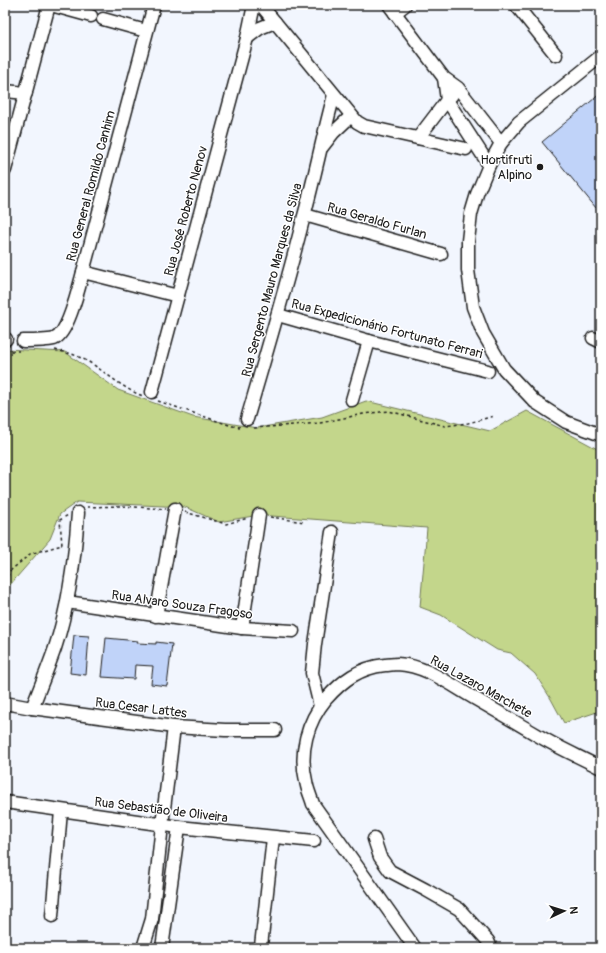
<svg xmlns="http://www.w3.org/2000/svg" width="606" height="953" viewBox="0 0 606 953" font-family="Pangolin,sans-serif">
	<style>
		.green { fill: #c3d68b; stroke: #707954 }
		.building { fill: #c0d3f9; stroke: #1c1c1c }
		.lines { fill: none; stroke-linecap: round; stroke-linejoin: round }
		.minor-casing { stroke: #1c1c1c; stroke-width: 15 }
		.path { stroke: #1c1c1c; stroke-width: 1.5; stroke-dasharray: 3 3; stroke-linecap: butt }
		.minor { stroke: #fff; stroke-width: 12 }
		.poi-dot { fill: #1c1c1c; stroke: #fff; stroke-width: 1.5 }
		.labels { text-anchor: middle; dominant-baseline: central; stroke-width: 3; stroke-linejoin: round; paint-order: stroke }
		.poi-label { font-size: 13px; fill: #1c1c1c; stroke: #fff; text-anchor: end }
		.street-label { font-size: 13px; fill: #1c1c1c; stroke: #fff }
	</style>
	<rect width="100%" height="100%" fill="#f2f6fe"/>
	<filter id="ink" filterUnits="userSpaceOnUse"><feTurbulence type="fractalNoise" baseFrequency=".025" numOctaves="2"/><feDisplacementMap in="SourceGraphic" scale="8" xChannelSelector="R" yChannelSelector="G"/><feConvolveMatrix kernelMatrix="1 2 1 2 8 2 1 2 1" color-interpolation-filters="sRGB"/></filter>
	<g filter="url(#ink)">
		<path class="green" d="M 5,349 L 65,352 L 118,390 L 193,417 L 257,428 L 322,417 L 366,401 L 490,431 L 527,411 L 601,451 L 601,712 L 597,712 L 564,723 L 551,699 L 535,674 L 511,653 L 497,650 L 441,615 L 420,607 L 427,528 L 259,515 L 219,522 L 185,507 L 77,502 L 60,514 L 50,539 L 9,586 L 5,597 Z"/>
		<g class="building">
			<path d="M 601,93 L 601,214 L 542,142 Z"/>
			<path d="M 74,635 L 89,636 L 86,675 L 70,673 Z"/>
			<path d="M 106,638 L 138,641 L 137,643 L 156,644 L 156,642 L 172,644 L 167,686 L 151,684 L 153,666 L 135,665 L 134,679 L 102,677 Z"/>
		</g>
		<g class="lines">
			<g class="minor-casing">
				<g id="minor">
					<path d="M 51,5 L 91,16"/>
					<path d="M 261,5 L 357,122 L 364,126 L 466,149"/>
					<path d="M 389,5 L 444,78 L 458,88 L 501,143"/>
					<path d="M 516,5 L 556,55"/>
					<path d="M 395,13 L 405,5"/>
					<path d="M 103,19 L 146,31"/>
					<path d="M 247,38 L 260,28 L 275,22"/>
					<path d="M 601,56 L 519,122 L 501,143 L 489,165 L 477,194 L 471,214 L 468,241 L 468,270 L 473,307 L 483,333 L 504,369 L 535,402 L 566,422 L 601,435"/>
					<path d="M 444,78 L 447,100 L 489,165"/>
					<path d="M 5,91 L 26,93"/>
					<path d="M 418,138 L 447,100 L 452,95"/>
					<path d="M 322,147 L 333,133 L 351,116"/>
					<path d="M 5,170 L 49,5"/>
					<path d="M 305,215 L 441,254"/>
					<path d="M 83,272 L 178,296"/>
					<path d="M 278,315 L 369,341 L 488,371"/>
					<path d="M 593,338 L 601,342"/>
					<path d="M 5,339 L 6,339"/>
					<path d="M 23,341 C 31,341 46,341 54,339 C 68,334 79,287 83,272 L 154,5"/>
					<path d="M 152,392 L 247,38 L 254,5"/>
					<path d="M 352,400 L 369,341"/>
					<path d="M 247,419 C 267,351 287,284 304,216 C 315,176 323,135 334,95"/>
					<path d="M 67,602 L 242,628 L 293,631"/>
					<path d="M 156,616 L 175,509"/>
					<path d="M 242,628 L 259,515"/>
					<path d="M 5,703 L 32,708 L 174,727 L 225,730 L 275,730"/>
					<path d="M 320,706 L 312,673 L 315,644 L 332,532"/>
					<path d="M 32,708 C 40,688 48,668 55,648 C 69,606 75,557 78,513"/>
					<path d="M 5,802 L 179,827 L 314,841"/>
					<path d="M 374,839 L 380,857 L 390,871 L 426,890 L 459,909 L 488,941 L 491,948"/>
					<path d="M 52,916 L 61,811"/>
					<path d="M 261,946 L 273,838"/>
					<path d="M 143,948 L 152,919 L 162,825 L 174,727"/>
					<path d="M 162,948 L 179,827"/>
					<path d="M 415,948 L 313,804 C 311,797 307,789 306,781 C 299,752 307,722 326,699 C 343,680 359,668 385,665 C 389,665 393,664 397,664 C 425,665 450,684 474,698 C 495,710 517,723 539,736 C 559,748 580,757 601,768"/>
				</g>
			</g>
			<g class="path">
				<path d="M 55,350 C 63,352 71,353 79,357 C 102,367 118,387 143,396"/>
				<path d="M 5,351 L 19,351"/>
				<path d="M 158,401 L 232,426 L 240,427"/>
				<path d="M 254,428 L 320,423 L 363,414 L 389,411 L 445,426 L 468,423 L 495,416"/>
				<path d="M 87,507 L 121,506 L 166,509"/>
				<path d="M 185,512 L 226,524 L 248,518"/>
				<path d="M 270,517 L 304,522"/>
				<path d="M 5,582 L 10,571 L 30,554 L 62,545 L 60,520 L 68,515"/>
			</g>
			<use href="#minor" class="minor"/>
		</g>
	</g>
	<circle class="poi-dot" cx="540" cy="167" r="4"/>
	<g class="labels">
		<g class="poi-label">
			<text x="532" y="160">Hortifruti<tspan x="532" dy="15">Alpino</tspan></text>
		</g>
		<g class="street-label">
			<text transform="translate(91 186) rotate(-75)">Rua General Romildo Canhim</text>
			<text transform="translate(186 211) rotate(-75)">Rua José Roberto Nenov</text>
			<text transform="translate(377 221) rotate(16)">Rua Geraldo Furlan</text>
			<text transform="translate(272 280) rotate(-75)">Rua Sergento Mauro Marques da Silva</text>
			<text transform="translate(387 329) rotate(15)">Rua Expedicionário Fortunato Ferrari</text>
			<text transform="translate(182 605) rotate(8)">Rua Alvaro Souza Fragoso</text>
			<text transform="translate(481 687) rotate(29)">Rua Lazaro Marchete</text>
			<text transform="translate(141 708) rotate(7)">Rua Cesar Lattes</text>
			<text transform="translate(161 810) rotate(7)">Rua Sebastião de Oliveira</text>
		</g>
	</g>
	<rect width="606" height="953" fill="none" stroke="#fff" stroke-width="20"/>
	<rect x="10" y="10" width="586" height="933" fill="none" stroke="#1c1c1c" stroke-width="1.5" filter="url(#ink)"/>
	<g transform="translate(564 911) rotate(86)" stroke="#ffffff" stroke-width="3" paint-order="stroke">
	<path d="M0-3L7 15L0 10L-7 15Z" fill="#1c1c1c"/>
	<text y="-6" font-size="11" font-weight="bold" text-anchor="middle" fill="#1c1c1c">N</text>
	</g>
</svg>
